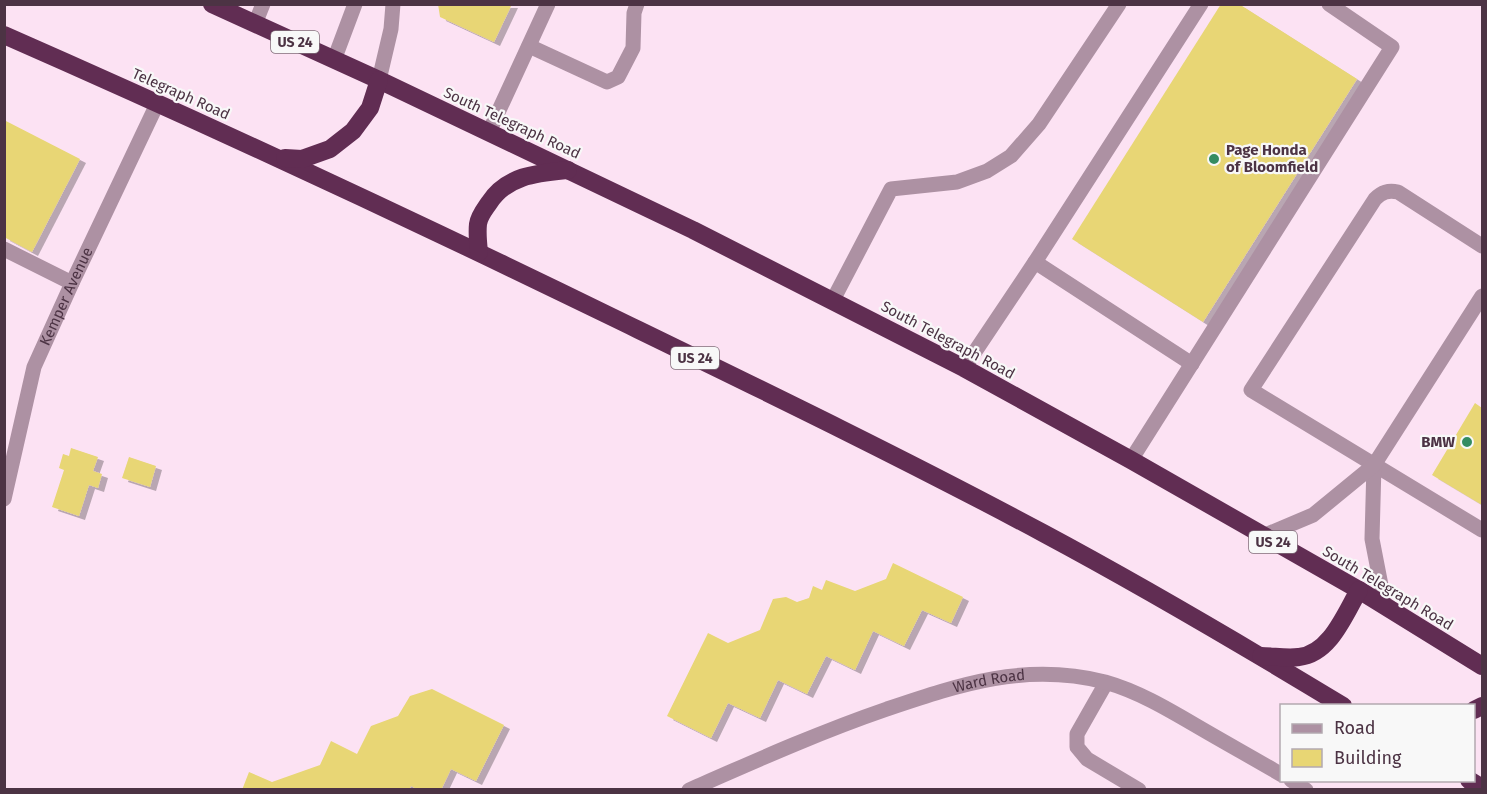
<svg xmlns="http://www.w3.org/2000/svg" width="1487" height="794" viewBox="0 0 1487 794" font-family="'Fira Sans',sans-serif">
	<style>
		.building { fill: #e8d674; filter: url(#shadow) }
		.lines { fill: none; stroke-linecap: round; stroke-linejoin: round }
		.minor { stroke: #ad91a3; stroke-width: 15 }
		.highway { stroke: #612d53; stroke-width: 18 }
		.poi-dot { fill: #348c61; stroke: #f8f8f8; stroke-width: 2 }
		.labels { text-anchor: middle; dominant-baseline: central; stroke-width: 4.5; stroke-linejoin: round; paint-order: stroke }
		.shield { fill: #f8f8f8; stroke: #806e7a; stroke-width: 1.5 }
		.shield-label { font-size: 14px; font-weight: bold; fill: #4c3344 }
		.street-label { font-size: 15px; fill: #4c3344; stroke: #f8f8f8 }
		.poi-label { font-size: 15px; font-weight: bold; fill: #4c3344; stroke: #f8f8f8; text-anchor: start }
	</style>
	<defs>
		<filter id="shadow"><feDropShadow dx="6" dy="4" stdDeviation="0" flood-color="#0004"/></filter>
	</defs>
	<rect width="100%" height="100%" fill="#fce2f3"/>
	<g class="building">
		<path d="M 438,4 L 512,4 L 494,42 L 440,17 Z"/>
		<path d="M 1221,4 L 1239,4 L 1357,79 L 1203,322 L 1072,239 Z"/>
		<path d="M 4,120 L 80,159 L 32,252 L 4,237 Z"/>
		<path d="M 1475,403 L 1482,408 L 1482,505 L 1432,475 Z"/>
		<path d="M 71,448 L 98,457 L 93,471 L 102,474 L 98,488 L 89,485 L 79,516 L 52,507 L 64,470 L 59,468 L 63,454 L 69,456 Z"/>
		<path d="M 129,457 L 156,466 L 150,487 L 122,478 Z"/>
		<path d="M 893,563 L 963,597 L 951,623 L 922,610 L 904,646 L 873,631 L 855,670 L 826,656 L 807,694 L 778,680 L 760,718 L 728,703 L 711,738 L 667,716 L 708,633 L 728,643 L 760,630 L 773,599 L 786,597 L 797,602 L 809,598 L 813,586 L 822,590 L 826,580 L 855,591 L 886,579 Z"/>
		<path d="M 432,689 L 504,725 L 476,781 L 451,769 L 441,790 L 419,790 L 411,786 L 409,790 L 242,790 L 249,772 L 272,782 L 320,765 L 331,741 L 357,754 L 371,726 L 398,716 L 410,696 Z"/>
	</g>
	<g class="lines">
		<g class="minor">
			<path d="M 255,24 L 263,4"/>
			<path d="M 529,46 L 607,82 L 618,77 L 633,48 L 634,13 L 637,4"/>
			<path d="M 334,60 L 355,4"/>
			<path d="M 379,80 L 391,29 L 393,4"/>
			<path d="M 489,132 L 548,4"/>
			<path d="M 1482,246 L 1398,192 C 1388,190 1382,192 1375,199 L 1251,390 L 1482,530"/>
			<path d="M 4,249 L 72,283"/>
			<path d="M 1035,262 L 1192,364"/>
			<path d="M 833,300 L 891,189 L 957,182 L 987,171 L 1011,156 L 1039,124 L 1119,4"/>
			<path d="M 964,368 L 1035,262 L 1201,4"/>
			<path d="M 1131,460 L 1392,47 L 1329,4"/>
			<path d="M 1374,465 L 1372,539 L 1385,606"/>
			<path id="s1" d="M 4,499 L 34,367 L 72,283 L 158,102"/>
			<path d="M 1263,536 L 1313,515 L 1374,465 L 1482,296"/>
			<path d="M 1106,683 L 1077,734 L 1077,747 L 1087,759 L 1139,790"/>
			<path d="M 1291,780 L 1306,790"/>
			<path id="s2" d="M 689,790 C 755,761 820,732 887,709 C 961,684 1026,662 1105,682 C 1137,691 1166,708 1195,725 C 1224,742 1253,758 1282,775"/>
		</g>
		<g class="highway">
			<path d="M 212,4 L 379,80 L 693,230 L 964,368 L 1131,460 L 1359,590 L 1482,666"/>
			<path d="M 4,35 C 209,125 411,219 612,317 C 756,387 901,457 1043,533 C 1144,587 1244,646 1343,706"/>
			<path d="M 285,158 L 302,159 L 330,149 L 353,131 L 370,108 L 379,80"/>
			<path d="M 479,252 C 478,243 477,233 478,224 C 479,216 485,209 489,203 C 507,175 538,173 568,170"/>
			<path d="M 1261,656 C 1273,656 1287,659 1299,657 C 1330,654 1345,614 1359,590"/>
			<path d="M 1474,710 L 1482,706"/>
			<path d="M 1469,780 L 1482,788"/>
		</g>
	</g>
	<g class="poi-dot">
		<circle cx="1214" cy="159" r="6"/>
		<circle cx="1467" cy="442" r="6"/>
	</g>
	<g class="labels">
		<g class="shield">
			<rect x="271" y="31" width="48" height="22" rx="4.5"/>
			<rect x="671" y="347" width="48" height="22" rx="4.5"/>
			<rect x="1249" y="531" width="48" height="22" rx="4.5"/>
		</g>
		<g class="shield-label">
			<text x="295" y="42">US 24</text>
			<text x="695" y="358">US 24</text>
			<text x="1273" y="542">US 24</text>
		</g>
		<g class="street-label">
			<text transform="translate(181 94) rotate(24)">Telegraph Road</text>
			<text transform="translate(512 123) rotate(25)">South Telegraph Road</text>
			<text stroke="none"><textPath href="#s1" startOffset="213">Kemper Avenue</textPath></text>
			<text transform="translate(948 340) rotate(28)">South Telegraph Road</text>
			<text transform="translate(1388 588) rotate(31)">South Telegraph Road</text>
			<text stroke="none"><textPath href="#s2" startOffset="320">Ward Road</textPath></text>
		</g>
		<g class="poi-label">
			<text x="1226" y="150">Page Honda<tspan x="1226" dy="17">of Bloomfield</tspan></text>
			<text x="1455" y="442" text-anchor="end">BMW</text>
		</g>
	</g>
	<rect width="1487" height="794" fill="none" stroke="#4c3344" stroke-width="12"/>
	<rect x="1280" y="704" width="195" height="78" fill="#f8f8f8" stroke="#b3a9b0" stroke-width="1.5"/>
	<rect x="1292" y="724" width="30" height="9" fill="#ad91a3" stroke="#b3a9b0" stroke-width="1.5"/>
	<text x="1334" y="734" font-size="18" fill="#4c3344">Road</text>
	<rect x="1292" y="749" width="30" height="18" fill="#e8d674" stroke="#b3a9b0" stroke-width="1.5"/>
	<text x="1334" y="764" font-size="18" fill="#4c3344">Building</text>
</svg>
